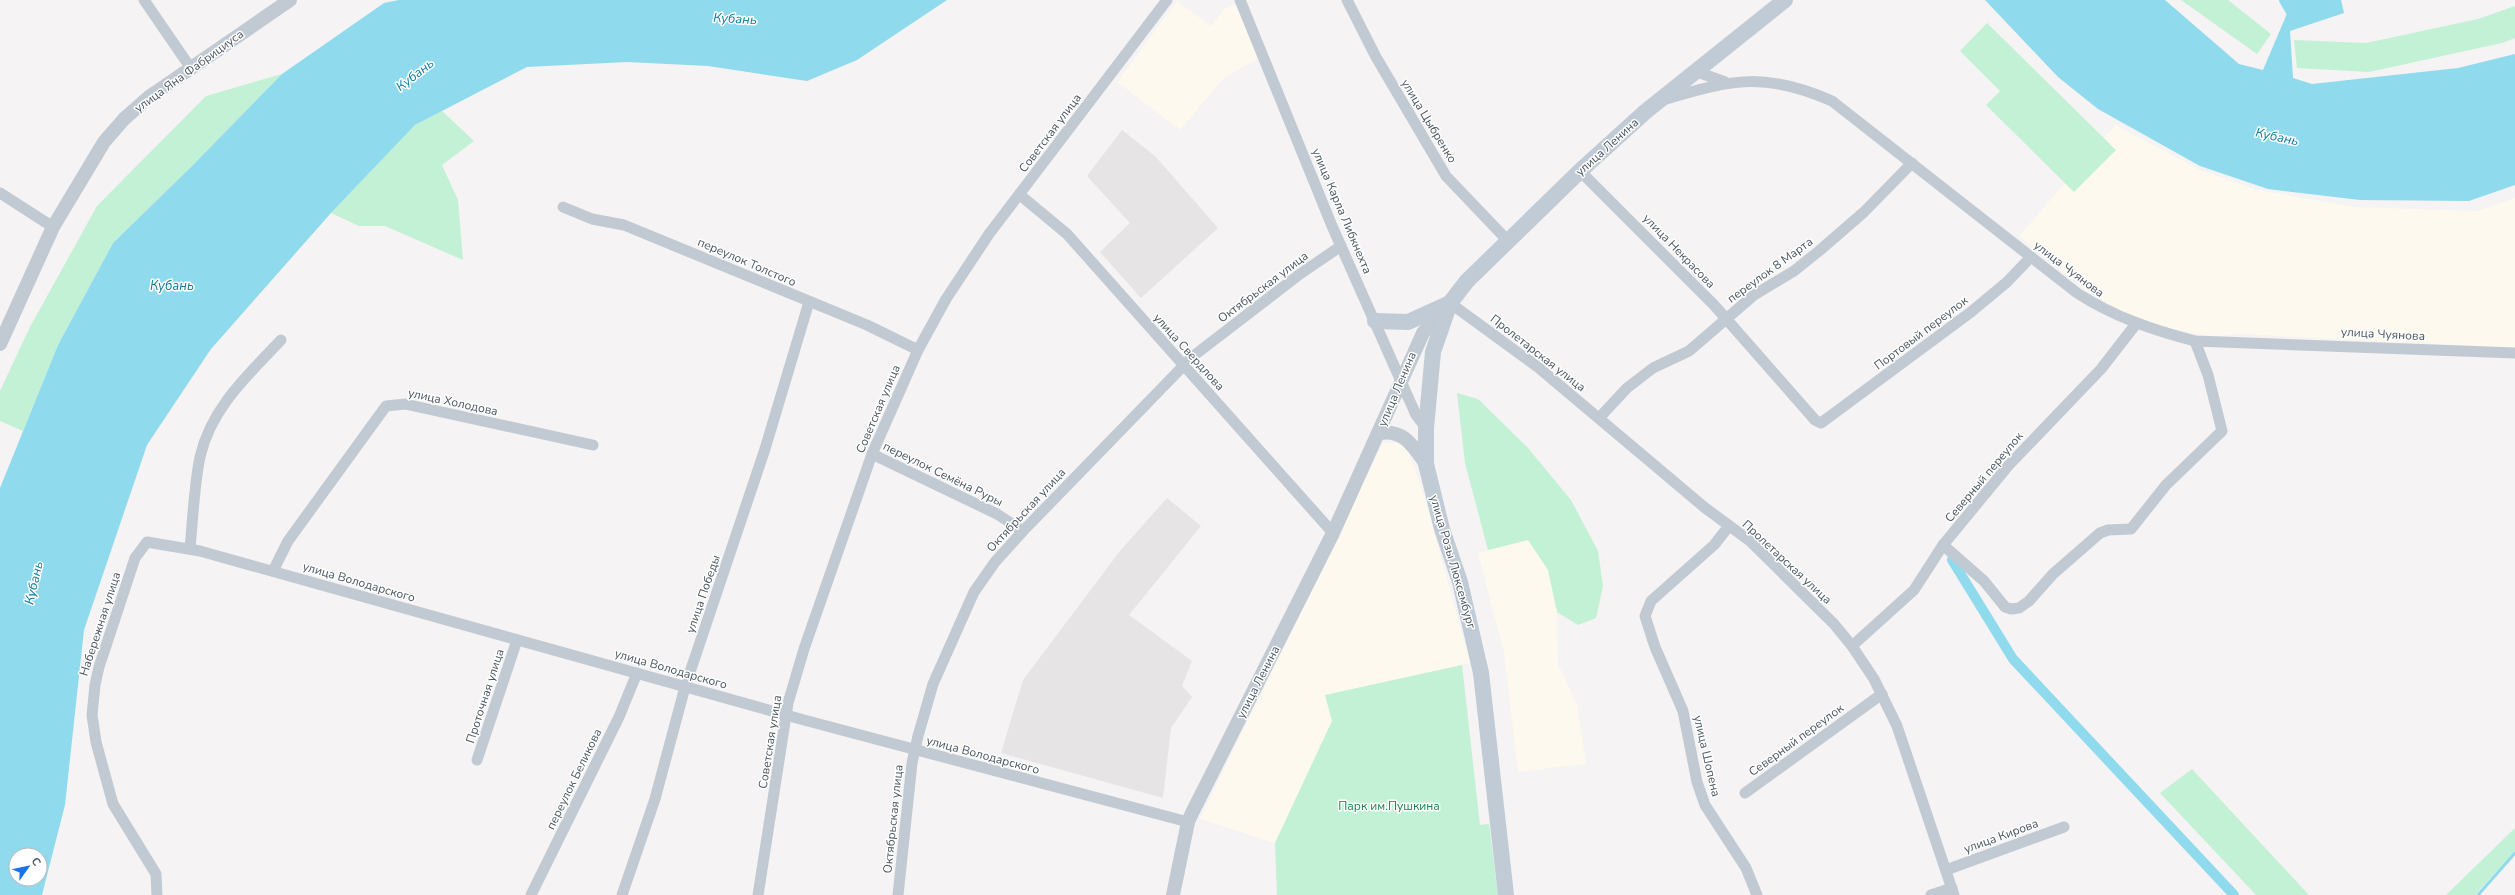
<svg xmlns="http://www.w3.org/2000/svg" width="2515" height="895" viewBox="0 0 2515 895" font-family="'Nunito Sans',sans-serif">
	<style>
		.commercial { fill: #fdf9ef }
		.education { fill: #e6e4e5 }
		.green { fill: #c3f1d5 }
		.water { fill: #90daee; fill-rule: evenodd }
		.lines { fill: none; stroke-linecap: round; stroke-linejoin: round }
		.stream { stroke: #90daee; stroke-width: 3 }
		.canal { stroke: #90daee; stroke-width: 10 }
		.minor { stroke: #c1cad2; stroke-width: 11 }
		.tertiary { stroke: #c1cad2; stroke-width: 14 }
		.secondary { stroke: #c1cbd6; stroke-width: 16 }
		.labels { text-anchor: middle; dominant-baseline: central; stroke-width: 3; stroke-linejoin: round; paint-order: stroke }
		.street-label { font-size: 12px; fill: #4a5661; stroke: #fff }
		.park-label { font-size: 12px; fill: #17864f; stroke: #fff }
		.water-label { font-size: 13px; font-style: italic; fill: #0c7c9b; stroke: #fff }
	</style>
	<rect width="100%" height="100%" fill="#f5f3f3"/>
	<g class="commercial">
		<path d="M 1177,1 L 1211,26 L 1224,9 L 1237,4 L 1259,58 L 1224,78 L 1180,130 L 1117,82 Z"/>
		<path d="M 2115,125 L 2198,169 L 2254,189 L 2354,207 L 2477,211 L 2515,198 L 2515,348 L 2238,334 L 2212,337 L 2154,325 L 2125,313 L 2086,290 L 2019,236 Z"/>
		<path d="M 1383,443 L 1405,443 L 1423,492 L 1470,663 L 1326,695 L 1332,721 L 1275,843 L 1200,819 Z"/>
		<path d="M 1528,540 L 1548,570 L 1557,612 L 1558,664 L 1577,705 L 1586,764 L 1518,772 L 1504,653 L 1478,553 Z"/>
	</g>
	<g class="education">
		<path d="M 1122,130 L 1155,156 L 1218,228 L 1141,298 L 1100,252 L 1130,223 L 1087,176 Z"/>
		<path d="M 1167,498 L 1201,526 L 1129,615 L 1192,661 L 1182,686 L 1192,697 L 1171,728 L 1163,798 L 1001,753 L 1023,680 L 1120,551 Z"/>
	</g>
	<g class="green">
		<path d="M 2181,0 L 2228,0 L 2271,34 L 2257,54 Z"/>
		<path d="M 2515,6 L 2515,38 L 2502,43 L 2369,72 L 2297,68 L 2294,40 L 2366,43 L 2478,19 Z"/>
		<path d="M 1987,23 L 2116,150 L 2074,192 L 1986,105 L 2000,91 L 1960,51 Z"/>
		<path d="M 282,74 L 192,166 L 113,243 L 58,345 L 23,431 L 0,421 L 0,391 L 30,327 L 97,206 L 206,96 Z"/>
		<path d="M 442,111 L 474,141 L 442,165 L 458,200 L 463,260 L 385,226 L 359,226 L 331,213 L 415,125 Z"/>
		<path d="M 1457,393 L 1478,399 L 1528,448 L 1571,500 L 1598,551 L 1603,586 L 1596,618 L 1578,625 L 1557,612 L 1548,570 L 1528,540 L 1488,550 L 1465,463 Z"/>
		<path d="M 1462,665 L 1480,825 L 1489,824 L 1498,895 L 1277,895 L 1275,843 L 1332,721 L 1325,695 Z"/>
		<path d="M 2192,769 L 2309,895 L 2256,895 L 2160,793 Z"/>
		<path d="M 2515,828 L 2515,851 L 2475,895 L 2446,895 Z"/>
	</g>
	<g class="water">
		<path d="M 399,0 L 947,0 L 857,60 L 807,81 L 708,66 L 627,62 L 527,67 L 415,125 L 331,213 L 211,349 L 147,445 L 84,630 L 65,805 L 42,895 L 0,895 L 0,488 L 58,345 L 113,243 L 192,166 L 282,74 L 384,3 ZM 16,855 L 40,855 L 40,879 L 16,879 Z"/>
		<path d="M 1985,0 L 2165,0 L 2239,64 L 2263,70 L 2289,9 L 2284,0 L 2341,0 L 2344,13 L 2290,31 L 2293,78 L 2312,84 L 2458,68 L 2515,54 L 2515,185 L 2469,201 L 2360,200 L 2268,189 L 2200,166 L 2098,109 L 2058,77 Z"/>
	</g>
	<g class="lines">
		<path class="stream" d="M 2478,895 L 2515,853"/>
		<g class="canal">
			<path d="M 2284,0 L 2294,17"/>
			<path d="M 1952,560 L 2013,659 L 2234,895"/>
		</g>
		<g class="minor">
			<path d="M 144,0 L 190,67"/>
			<path d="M 1240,0 L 1332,226 L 1416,415 L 1426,428"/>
			<path d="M 1347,0 L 1376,57 L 1446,176 L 1508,241"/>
			<path d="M 1695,71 L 1725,82"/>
			<path d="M 1666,99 C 1733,79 1766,72 1832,101 L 2077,293 C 2114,317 2153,330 2195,341 L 2515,353"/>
			<path d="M 1580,171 L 1714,305 L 1815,420 L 1821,423 L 1971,312 L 2007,282 L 2031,257"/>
			<path d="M 0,193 L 53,227"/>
			<path d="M 1020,195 L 1067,234 L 1333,533"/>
			<path d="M 563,207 L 592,219 L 624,225 L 867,325 L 918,350"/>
			<path d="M 1450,303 L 1539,368 L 1704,507 L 1750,541 L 1834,624 L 1852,646 L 1874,679 L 1897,726 L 1954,895"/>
			<path d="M 1599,418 L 1627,388 L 1653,368 L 1689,351 L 1754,295 L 1794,271 L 1819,251 L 1864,212 L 1912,163"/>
			<path d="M 872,454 L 997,514 L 1023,531"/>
			<path d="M 1729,526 L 1714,545 L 1651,601 L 1645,616 L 1655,647 L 1683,711 L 1697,782 L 1705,805 L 1746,868 L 1757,895"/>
			<path d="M 1943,545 L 1984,581 L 2005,607 L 2011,609 L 2019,608 L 2029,601 L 2053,574 L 2100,533 L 2108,530 L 2131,529 L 2166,485 L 2222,431 L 2208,375 L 2195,341"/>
			<path d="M 190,548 C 193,518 194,486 200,457 C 211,408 248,375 281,340"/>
			<path d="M 273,571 L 288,541 L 386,406 L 405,404 L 593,445"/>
			<path d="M 1852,646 L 1914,590 L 1943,545 L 2008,466 L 2101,369 L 2136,324"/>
			<path d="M 477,760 L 517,640"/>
			<path d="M 1745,793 L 1882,694"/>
			<path d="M 1946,870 L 2064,827"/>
			<path d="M 157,895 L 156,874 L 113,804 L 96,742 L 92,715 L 95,685 L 99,667 L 135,558 L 147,542 L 200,551 L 804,720 L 1188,822"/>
			<path d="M 531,895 L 619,717 L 637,673"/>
			<path d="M 622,895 L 655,799 L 685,687 L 765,449 L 809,302"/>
			<path d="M 758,895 L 788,703 L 804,649 L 872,454 L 918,350 L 946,299 L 989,234 L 1167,0"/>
			<path d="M 898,895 L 912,763 L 918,736 L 933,684 L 974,592 L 995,562 L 1023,531 L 1192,357 L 1300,274 L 1341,246"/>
			<path d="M 1931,895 L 1952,888"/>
		</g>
		<g class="tertiary">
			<path d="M 0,344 L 53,227 L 104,142 L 124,119 L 149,97 L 290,0"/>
			<path d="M 1379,433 C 1404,429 1413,446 1426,464"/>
			<path d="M 1173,895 L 1188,822 L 1192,813 L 1333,533 L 1423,333 L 1448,305"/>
		</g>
		<g class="secondary">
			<path d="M 1375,321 L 1408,322 L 1450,303"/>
			<path d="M 1506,895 L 1481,673 L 1460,582 L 1442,529 L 1426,464 L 1426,428 L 1433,352 L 1450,303 L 1467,281 L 1580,171 L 1645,112 L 1785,0"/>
		</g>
	</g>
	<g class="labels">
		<g class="street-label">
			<text transform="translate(189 71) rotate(-36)">улица Яна Фабрициуса</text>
			<text transform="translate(1429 121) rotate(59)">улица Цыбренко</text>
			<text transform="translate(1050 133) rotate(-53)">Советская улица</text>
			<text transform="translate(1607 147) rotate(-42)">улица Ленина</text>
			<text transform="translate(1342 211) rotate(67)">улица Карла Либкнехта</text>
			<text transform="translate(1679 251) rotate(46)">улица Некрасова</text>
			<text transform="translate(747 262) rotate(23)">переулок Толстого</text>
			<text transform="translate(2069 269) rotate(37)">улица Чуянова</text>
			<text transform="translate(1770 270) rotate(-36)">переулок 8 Марта</text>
			<text transform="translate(1263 287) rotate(-37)">Октябрьская улица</text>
			<text transform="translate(1921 333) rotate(-37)">Портовый переулок</text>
			<text transform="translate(2383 334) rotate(3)">улица Чуянова</text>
			<text transform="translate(1189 352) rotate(48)">улица Свердлова</text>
			<text transform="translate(1538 353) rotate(38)">Пролетарская улица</text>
			<text transform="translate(1397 389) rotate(-67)">улица Ленина</text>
			<text transform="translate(453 402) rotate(12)">улица Холодова</text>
			<text transform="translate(878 409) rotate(-67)">Советская улица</text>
			<text transform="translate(943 474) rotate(26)">переулок Семёна Руры</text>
			<text transform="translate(1984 477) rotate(-50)">Северный переулок</text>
			<text transform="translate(1026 510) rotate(-47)">Октябрьская улица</text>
			<text transform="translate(1453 562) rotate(74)">улица Розы Люксембург</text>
			<text transform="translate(1787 562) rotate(43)">Пролетарская улица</text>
			<text transform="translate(359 582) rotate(16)">улица Володарского</text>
			<text transform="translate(703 594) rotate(-71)">улица Победы</text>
			<text transform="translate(100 624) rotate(-72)">Набережная улица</text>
			<text transform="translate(671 669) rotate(16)">улица Володарского</text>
			<text transform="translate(1258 682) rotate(-63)">улица Ленина</text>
			<text transform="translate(485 696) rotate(-72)">Проточная улица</text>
			<text transform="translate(1796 740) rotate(-36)">Северный переулок</text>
			<text transform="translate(770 742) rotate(-81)">Советская улица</text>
			<text transform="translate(983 755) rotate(15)">улица Володарского</text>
			<text transform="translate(1707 756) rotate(77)">улица Шопена</text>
			<text transform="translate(574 779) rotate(-64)">переулок Беликова</text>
			<text transform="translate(893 819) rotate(-84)">Октябрьская улица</text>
			<text transform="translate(2001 836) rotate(-20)">улица Кирова</text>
		</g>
		<g class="park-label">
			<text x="1389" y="806">Парк им.Пушкина</text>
		</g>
		<g class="water-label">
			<text transform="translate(735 19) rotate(3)">Кубань</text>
			<text transform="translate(415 75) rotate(-38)">Кубань</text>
			<text transform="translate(2277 137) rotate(12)">Кубань</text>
			<text x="172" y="286">Кубань</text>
			<text transform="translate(34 583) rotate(-77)">Кубань</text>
		</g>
	</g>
	<g transform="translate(28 867) rotate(57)"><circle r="19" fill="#ffffff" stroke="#b7bbc0"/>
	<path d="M0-3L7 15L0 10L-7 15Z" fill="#1a73e8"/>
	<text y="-6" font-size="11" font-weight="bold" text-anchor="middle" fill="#4a5661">С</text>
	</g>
</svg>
